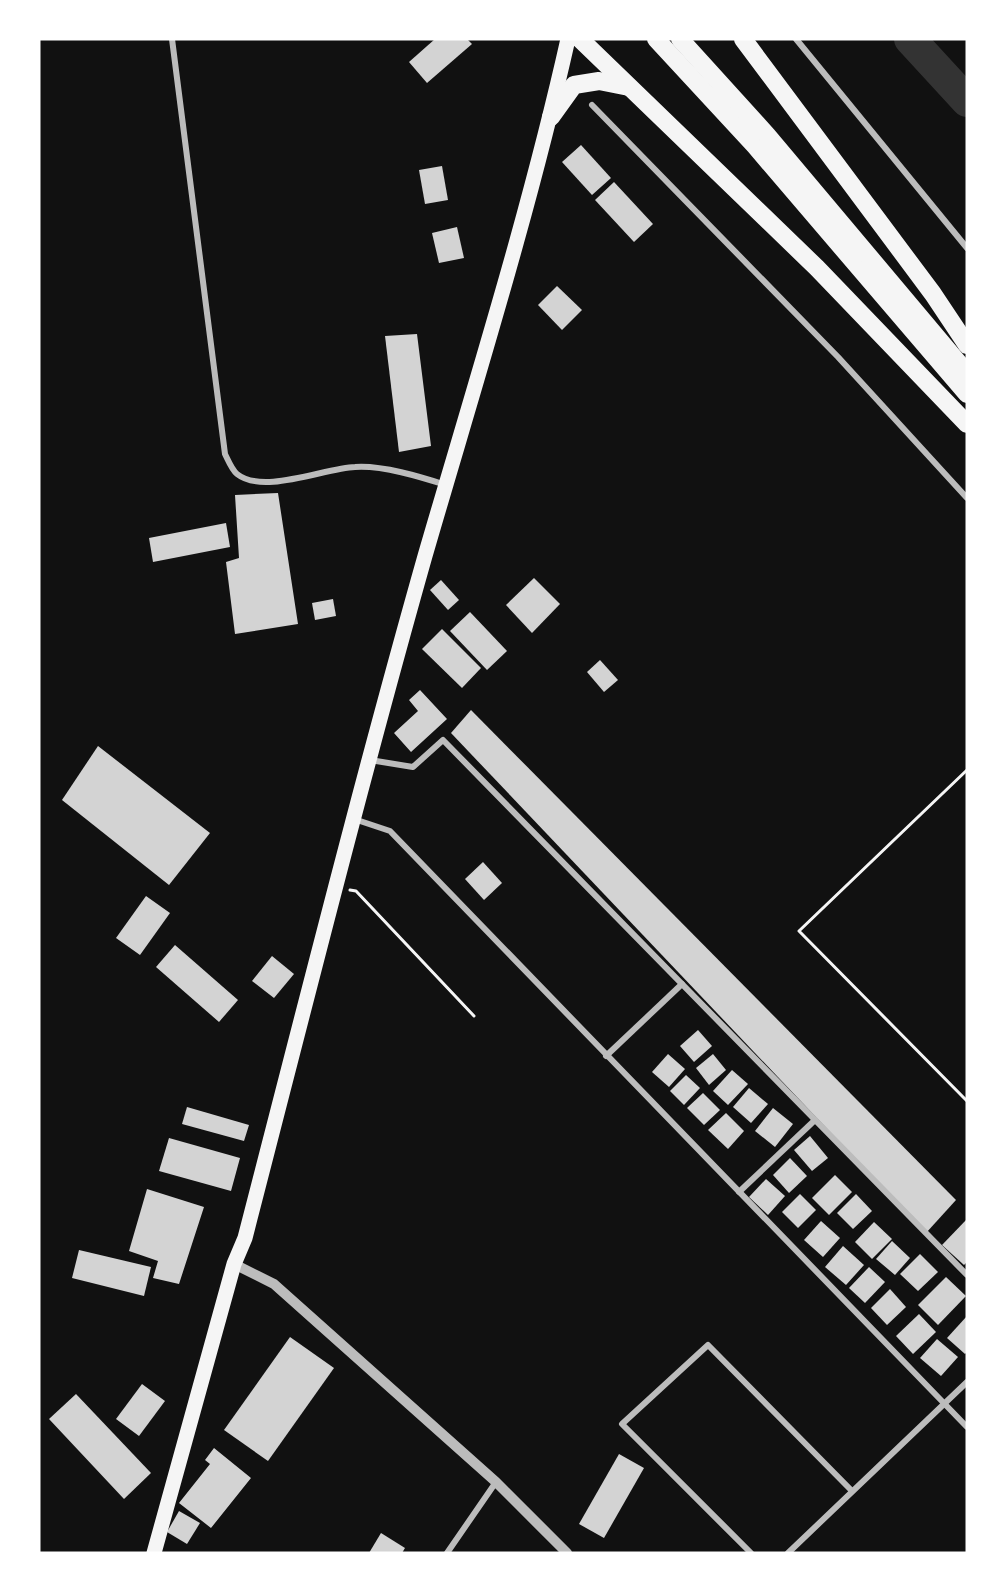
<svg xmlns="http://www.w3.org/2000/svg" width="1006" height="1592" viewBox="0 0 1006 1592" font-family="'Source Sans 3',sans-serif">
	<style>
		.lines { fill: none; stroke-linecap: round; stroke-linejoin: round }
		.river { stroke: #333; stroke-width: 32 }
		.building { fill: #d3d3d3 }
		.path { stroke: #f5f5f5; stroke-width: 3 }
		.minor { stroke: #bcbcbc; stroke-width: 6 }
		.tertiary { stroke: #bcbcbc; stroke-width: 10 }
		.primary { stroke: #f5f5f5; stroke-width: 15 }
		.motorway { stroke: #f5f5f5; stroke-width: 18 }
	</style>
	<rect width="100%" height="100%" fill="#111"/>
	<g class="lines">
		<path class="river" d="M 910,39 L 967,101"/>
	</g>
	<g class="building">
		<path d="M 435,39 L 467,39 L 472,44 L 427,83 L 409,62 Z"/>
		<path d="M 581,145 L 611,178 L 592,195 L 562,162 Z"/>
		<path d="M 442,166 L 448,200 L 425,204 L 419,170 Z"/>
		<path d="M 614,182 L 653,224 L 634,242 L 595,200 Z"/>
		<path d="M 457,227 L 464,258 L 439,263 L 432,233 Z"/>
		<path d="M 557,286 L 582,310 L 562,330 L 538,305 Z"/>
		<path d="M 417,334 L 431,446 L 399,452 L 385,336 Z"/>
		<path d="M 278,493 L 298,624 L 235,634 L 226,562 L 239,558 L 235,495 Z"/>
		<path d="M 226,523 L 230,547 L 153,562 L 149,538 Z"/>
		<path d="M 534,578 L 560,604 L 532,633 L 506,605 Z"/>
		<path d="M 441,580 L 459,600 L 448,610 L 430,590 Z"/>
		<path d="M 333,599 L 336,616 L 315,620 L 312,603 Z"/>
		<path d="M 470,612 L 507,651 L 487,670 L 450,631 Z"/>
		<path d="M 442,629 L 481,668 L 462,688 L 422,649 Z"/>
		<path d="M 600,660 L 618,680 L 604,692 L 587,672 Z"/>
		<path d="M 420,690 L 447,719 L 411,752 L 394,733 L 418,711 L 409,700 Z"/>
		<path d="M 471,710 L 956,1200 L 926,1233 L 451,733 Z"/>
		<path d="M 98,746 L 210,833 L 169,885 L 62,800 Z"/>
		<path d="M 483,862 L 502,883 L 484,900 L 465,879 Z"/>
		<path d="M 146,896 L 170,913 L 140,955 L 116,938 Z"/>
		<path d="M 175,945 L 238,1000 L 219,1022 L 156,967 Z"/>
		<path d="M 272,956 L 294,974 L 274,998 L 252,981 Z"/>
		<path d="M 698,1030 L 712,1046 L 694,1062 L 680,1046 Z"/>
		<path d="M 668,1054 L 685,1069 L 669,1087 L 652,1072 Z"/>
		<path d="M 713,1054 L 726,1070 L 709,1085 L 696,1068 Z"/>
		<path d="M 732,1070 L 748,1084 L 728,1105 L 713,1091 Z"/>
		<path d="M 686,1075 L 700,1088 L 684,1105 L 670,1091 Z"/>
		<path d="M 749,1088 L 768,1104 L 751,1123 L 733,1107 Z"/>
		<path d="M 703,1093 L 720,1110 L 704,1125 L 687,1108 Z"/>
		<path d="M 187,1107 L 249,1125 L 244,1141 L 182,1124 Z"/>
		<path d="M 773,1108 L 793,1124 L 775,1147 L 755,1131 Z"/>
		<path d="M 726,1113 L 744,1131 L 728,1149 L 708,1130 Z"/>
		<path d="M 810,1136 L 828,1158 L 812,1171 L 794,1150 Z"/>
		<path d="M 169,1138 L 240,1158 L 231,1191 L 159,1171 Z"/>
		<path d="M 790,1158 L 807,1176 L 789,1193 L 773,1175 Z"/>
		<path d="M 835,1175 L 852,1192 L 829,1215 L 812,1198 Z"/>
		<path d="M 766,1179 L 785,1196 L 768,1215 L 749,1197 Z"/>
		<path d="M 147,1189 L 204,1207 L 179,1284 L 153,1278 L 158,1261 L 129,1251 Z"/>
		<path d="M 800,1194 L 816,1210 L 798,1228 L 782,1212 Z"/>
		<path d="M 856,1194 L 872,1211 L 853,1229 L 837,1213 Z"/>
		<path d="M 967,1219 L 967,1262 L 964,1265 L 942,1245 Z"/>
		<path d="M 821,1221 L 840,1238 L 823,1257 L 804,1240 Z"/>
		<path d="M 874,1222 L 892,1239 L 872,1259 L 855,1242 Z"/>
		<path d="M 892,1241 L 910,1258 L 895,1275 L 876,1259 Z"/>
		<path d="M 843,1246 L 864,1265 L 846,1285 L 825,1267 Z"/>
		<path d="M 79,1250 L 151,1267 L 144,1296 L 72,1278 Z"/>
		<path d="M 920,1254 L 938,1272 L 918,1291 L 900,1274 Z"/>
		<path d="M 869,1267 L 885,1282 L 865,1303 L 849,1288 Z"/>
		<path d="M 946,1277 L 966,1296 L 938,1325 L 918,1305 Z"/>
		<path d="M 890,1289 L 906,1307 L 887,1325 L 871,1308 Z"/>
		<path d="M 919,1314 L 936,1332 L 913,1354 L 896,1336 Z"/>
		<path d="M 967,1316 L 967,1352 L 965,1354 L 947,1338 Z"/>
		<path d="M 290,1337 L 334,1368 L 268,1461 L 224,1430 Z"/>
		<path d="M 937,1339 L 958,1357 L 941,1376 L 920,1358 Z"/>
		<path d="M 142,1384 L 165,1401 L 139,1436 L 116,1419 Z"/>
		<path d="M 76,1394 L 151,1473 L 124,1499 L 49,1419 Z"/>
		<path d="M 214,1448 L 251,1478 L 211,1528 L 179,1503 L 210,1464 L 205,1460 Z"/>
		<path d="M 619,1454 L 644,1468 L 604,1538 L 579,1524 Z"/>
		<path d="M 179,1511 L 200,1523 L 187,1544 L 167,1532 Z"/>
		<path d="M 381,1533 L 405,1548 L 402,1553 L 369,1553 Z"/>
	</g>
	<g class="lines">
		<g class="path">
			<path d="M 967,770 L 799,931 L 967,1101"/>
			<path d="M 350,890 L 356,891 L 474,1016"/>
		</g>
		<g class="minor">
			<path d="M 172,39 L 225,454 C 228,460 232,470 237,474 C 263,495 325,468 355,467 C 382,465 421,477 446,485"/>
			<path d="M 796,39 L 967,248"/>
			<path d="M 592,105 L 838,357 L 967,498"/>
			<path d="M 370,760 L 413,767 L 443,740 L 967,1275"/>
			<path d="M 354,819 L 390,831 L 967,1427"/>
			<path d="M 606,1056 L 682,984"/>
			<path d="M 739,1192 L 815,1120"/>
			<path d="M 447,1553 L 496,1482"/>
			<path d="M 751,1553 L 622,1424 L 708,1345 L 852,1491"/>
			<path d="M 788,1553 L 967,1382"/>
		</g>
		<path class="tertiary" d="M 234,1264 L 274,1284 L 496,1482 L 567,1553"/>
		<path class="primary" d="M 154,1553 L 234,1264 L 245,1238 C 304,1010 361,782 425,556 C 475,384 529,213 568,39"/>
		<g class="motorway">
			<path d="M 580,39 L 817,268 L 967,424"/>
			<path d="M 656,39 L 755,146 L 967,394"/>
			<path d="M 680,39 L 767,135 L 967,373"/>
			<path d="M 743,39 L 933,294 L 967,345"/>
			<path d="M 551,117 L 574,85 L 599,81 L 629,87"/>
		</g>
	</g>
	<rect width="1006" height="1592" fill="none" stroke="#ffffff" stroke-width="81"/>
</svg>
